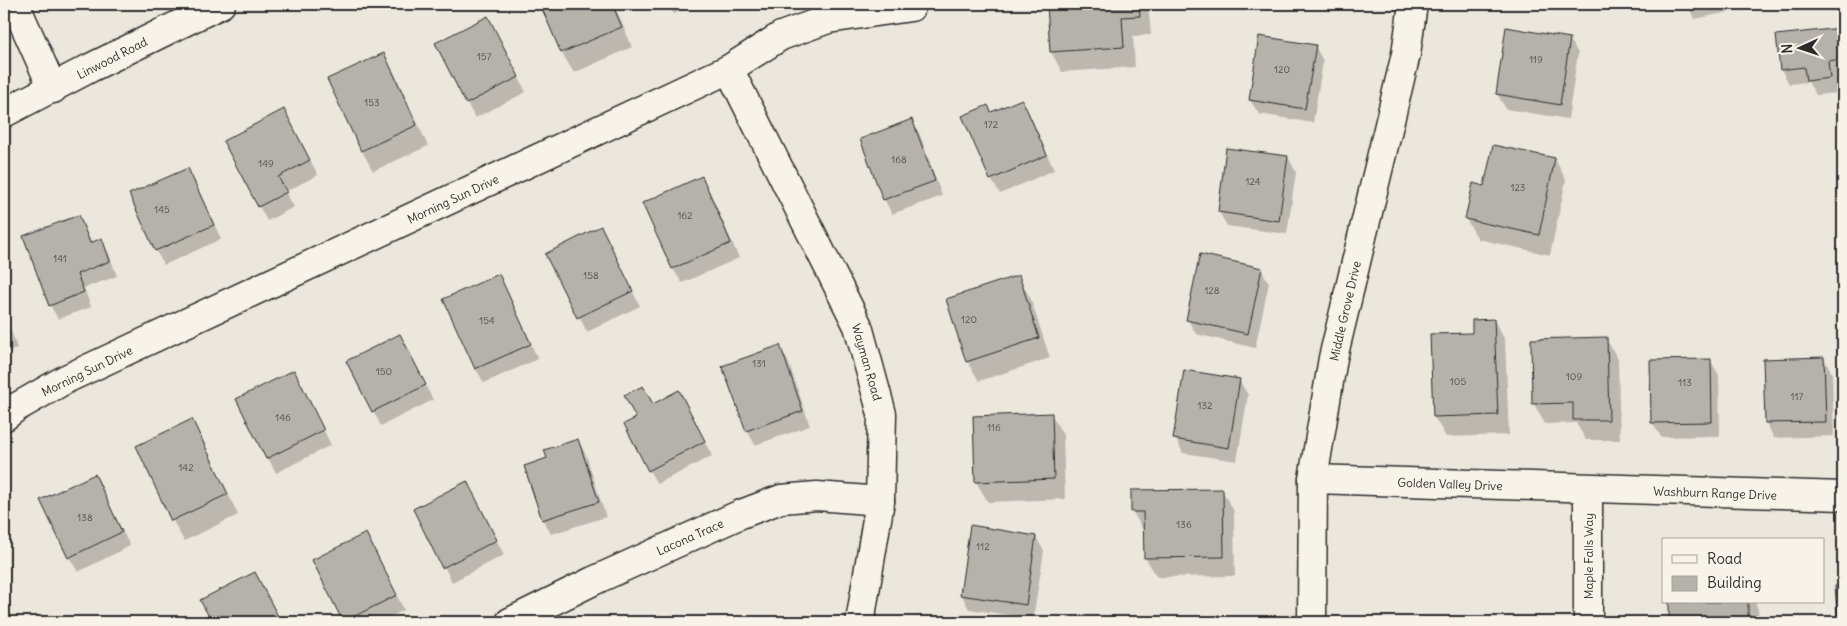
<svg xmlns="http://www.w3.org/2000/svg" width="1847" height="626" viewBox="0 0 1847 626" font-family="Delius,sans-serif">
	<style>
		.shadow { fill: #0003 }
		.building { fill: #b5b2ab; stroke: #2b2b2b }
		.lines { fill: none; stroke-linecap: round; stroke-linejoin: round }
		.minor-casing { stroke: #2b2b2b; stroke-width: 31 }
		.minor { stroke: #f7f3e8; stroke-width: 28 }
		.labels { text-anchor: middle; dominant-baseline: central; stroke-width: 5; stroke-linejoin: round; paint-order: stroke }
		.number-label { font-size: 10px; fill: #4e4d4b }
		.street-label { font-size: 12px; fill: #2b2b2b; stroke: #f7f3e8 }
	</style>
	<rect width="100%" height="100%" fill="#ebe7dd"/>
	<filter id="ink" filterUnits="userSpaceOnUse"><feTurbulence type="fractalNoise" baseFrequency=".02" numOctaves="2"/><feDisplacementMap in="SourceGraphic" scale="10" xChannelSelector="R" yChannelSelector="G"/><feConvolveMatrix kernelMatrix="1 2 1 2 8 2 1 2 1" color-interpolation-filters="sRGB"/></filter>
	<g filter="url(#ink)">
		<g class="shadow">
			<path d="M 541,4 L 614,4 L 632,47 L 574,73 L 562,53 Z"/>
			<path d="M 668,4 L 695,4 L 674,14 Z"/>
			<path d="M 1048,4 L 1148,4 L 1151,35 L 1133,36 L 1135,67 L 1062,72 L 1051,52 Z"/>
			<path d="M 1686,4 L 1768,4 L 1695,19 Z"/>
			<path d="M 1507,28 L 1569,39 L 1578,53 L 1568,119 L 1506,109 L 1497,94 Z"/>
			<path d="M 1841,29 L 1843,34 L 1843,74 L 1836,75 L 1837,93 L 1816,95 L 1808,82 L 1789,84 L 1781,69 Z"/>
			<path d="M 496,32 L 526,92 L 475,118 L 467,103 Z"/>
			<path d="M 1315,46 L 1323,61 L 1313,123 L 1259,114 L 1250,100 Z"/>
			<path d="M 383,54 L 395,74 L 428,146 L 373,171 L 362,151 L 329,79 Z"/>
			<path d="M 1022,101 L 1030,115 L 1054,170 L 1000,194 L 991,179 L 991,114 Z"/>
			<path d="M 912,121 L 920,135 L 942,196 L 892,214 L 884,199 Z"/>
			<path d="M 292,125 L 318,175 L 285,192 L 294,207 L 267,221 L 225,141 Z"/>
			<path d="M 1288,157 L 1296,172 L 1287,234 L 1227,226 L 1219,212 Z"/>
			<path d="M 1555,159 L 1566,180 L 1550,255 L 1478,239 L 1466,219 L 1485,187 Z"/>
			<path d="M 188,170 L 196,184 L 221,239 L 164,265 L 156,251 Z"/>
			<path d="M 702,178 L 710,192 L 739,258 L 682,283 L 673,269 L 644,203 Z"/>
			<path d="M 78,216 L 92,243 L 101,240 L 109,254 L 117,276 L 84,288 L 91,307 L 58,319 L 50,305 Z"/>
			<path d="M 608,242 L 640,306 L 587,332 L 547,254 Z"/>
			<path d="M 1261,269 L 1269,283 L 1255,348 L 1196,334 L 1188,320 Z"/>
			<path d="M 498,275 L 538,359 L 484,383 L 476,369 L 445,300 Z"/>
			<path d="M 1018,277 L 1030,297 L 1050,358 L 979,381 L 967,361 Z"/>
			<path d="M 4,310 L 17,348 L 4,353 Z"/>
			<path d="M 1494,320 L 1505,340 L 1509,435 L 1446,437 L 1434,417 L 1473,334 Z"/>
			<path d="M 400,335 L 433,400 L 381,426 L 347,361 Z"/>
			<path d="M 1606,339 L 1618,359 L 1620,440 L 1586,440 L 1576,423 L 1545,424 L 1534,404 Z"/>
			<path d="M 780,347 L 788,361 L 810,426 L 755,445 L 747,430 Z"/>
			<path d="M 1824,358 L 1832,373 L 1834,436 L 1774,438 L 1766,423 L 1765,360 Z"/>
			<path d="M 1710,360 L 1719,375 L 1720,436 L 1661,437 L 1652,422 Z"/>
			<path d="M 1239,380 L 1248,395 L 1237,461 L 1183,453 L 1175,438 Z"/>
			<path d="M 302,386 L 331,445 L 276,473 L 238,400 Z"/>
			<path d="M 653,405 L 686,406 L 712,456 L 657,484 L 649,470 L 638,418 Z"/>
			<path d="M 1051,414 L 1063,435 L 1065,499 L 988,502 L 976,482 Z"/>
			<path d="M 191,420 L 203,440 L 238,515 L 184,541 L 173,521 L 137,446 Z"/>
			<path d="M 578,440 L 586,455 L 606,517 L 551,534 L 543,520 L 526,466 L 548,459 Z"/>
			<path d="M 102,490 L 130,546 L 78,572 L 69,557 Z"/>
			<path d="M 1222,490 L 1234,511 L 1235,576 L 1157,577 L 1145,557 L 1144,532 L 1133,512 Z"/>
			<path d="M 475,497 L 504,555 L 452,582 L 415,509 Z"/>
			<path d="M 1036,537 L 1044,551 L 1033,619 L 969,609 L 961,594 Z"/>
			<path d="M 374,549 L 404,610 L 380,622 L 345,622 L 314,560 Z"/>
			<path d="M 266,594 L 281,622 L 213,622 L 202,601 Z"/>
			<path d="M 1670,602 L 1755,602 L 1758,609 L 1759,622 L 1670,622 Z"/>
		</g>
		<g class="building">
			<path d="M 540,4 L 612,4 L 622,27 L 561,53 Z"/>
			<path d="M 1047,4 L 1139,4 L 1140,16 L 1122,17 L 1124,47 L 1050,52 Z"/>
			<path d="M 488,16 L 519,77 L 466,104 L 435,43 Z"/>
			<path d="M 1506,27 L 1570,38 L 1560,105 L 1496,94 Z"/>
			<path d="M 1841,28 L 1843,59 L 1828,61 L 1830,78 L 1806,81 L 1804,67 L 1780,70 L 1776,35 Z"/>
			<path d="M 1259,36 L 1316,45 L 1305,109 L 1249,100 Z"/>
			<path d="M 384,53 L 417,125 L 361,151 L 327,79 Z"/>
			<path d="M 1022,99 L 1047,155 L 990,180 L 962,116 L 988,105 L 991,112 Z"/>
			<path d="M 284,109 L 310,160 L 278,177 L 287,192 L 258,207 L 223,141 Z"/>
			<path d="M 912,119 L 935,181 L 883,200 L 860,139 Z"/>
			<path d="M 1493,145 L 1555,158 L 1539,235 L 1465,219 L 1473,183 L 1484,186 Z"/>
			<path d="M 1226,148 L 1288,156 L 1279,221 L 1218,212 Z"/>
			<path d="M 188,168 L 214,225 L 155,251 L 129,194 Z"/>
			<path d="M 702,176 L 731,243 L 672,269 L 642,203 Z"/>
			<path d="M 79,215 L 90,243 L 102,238 L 110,261 L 77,274 L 84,292 L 49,306 L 23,236 Z"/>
			<path d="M 601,226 L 633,291 L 577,318 L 545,254 Z"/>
			<path d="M 1200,254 L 1262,268 L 1248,334 L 1186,320 Z"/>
			<path d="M 499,274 L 531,344 L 475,369 L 443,299 Z"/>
			<path d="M 1019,275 L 1039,338 L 966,362 L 946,299 Z"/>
			<path d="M 1494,319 L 1498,415 L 1433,417 L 1430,334 L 1472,333 L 1472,320 Z"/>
			<path d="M 400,334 L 426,385 L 372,412 L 346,361 Z"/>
			<path d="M 1607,337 L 1609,420 L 1573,420 L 1573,403 L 1532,404 L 1531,339 Z"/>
			<path d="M 780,345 L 803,411 L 746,431 L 722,366 Z"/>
			<path d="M 1824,357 L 1826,422 L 1765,423 L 1763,359 Z"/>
			<path d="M 1711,359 L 1712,422 L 1651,423 L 1650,360 Z"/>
			<path d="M 294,370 L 324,430 L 266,459 L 236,399 Z"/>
			<path d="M 1184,370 L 1240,379 L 1229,448 L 1173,439 Z"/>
			<path d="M 643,386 L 653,404 L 679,390 L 705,441 L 648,471 L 624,424 L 636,418 L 624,395 Z"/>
			<path d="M 1052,413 L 1054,479 L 975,482 L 973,416 Z"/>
			<path d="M 192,419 L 228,494 L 171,521 L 136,446 Z"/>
			<path d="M 578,439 L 599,502 L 542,520 L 524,466 L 547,458 L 544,450 Z"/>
			<path d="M 95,474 L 122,532 L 68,558 L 40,500 Z"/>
			<path d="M 467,481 L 497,540 L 442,568 L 413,509 Z"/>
			<path d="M 1223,489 L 1224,557 L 1144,558 L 1143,512 L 1131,512 L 1131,490 Z"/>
			<path d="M 970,525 L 1036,536 L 1026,605 L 960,595 Z"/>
			<path d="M 366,533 L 397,595 L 343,622 L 312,560 Z"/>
			<path d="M 255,572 L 281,622 L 212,622 L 200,600 Z"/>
			<path d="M 1843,585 L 1843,622 L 1838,622 L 1835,586 Z"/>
			<rect x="1669" y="602" width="79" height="20"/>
		</g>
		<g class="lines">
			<g class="minor-casing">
				<g id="minor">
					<path d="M 15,4 L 53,89"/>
					<path d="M 729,69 L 858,326 L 882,414 L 880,501 L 860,622"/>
					<path d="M 4,113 L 90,68 L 221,4"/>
					<path d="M 4,417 L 17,407 L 66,379 L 729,69 L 781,36 L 828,19 L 911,7"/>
					<path d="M 1313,479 L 1843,496"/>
					<path d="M 1588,489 L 1588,622"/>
					<path d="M 510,622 L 593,581 L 741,514 L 781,499 L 817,496 L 880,501"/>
					<path d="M 1312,622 L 1313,479 L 1333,358 L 1406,54 L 1413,4"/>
				</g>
			</g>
			<use href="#minor" class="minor"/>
		</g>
	</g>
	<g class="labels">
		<g class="number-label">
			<text x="484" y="56">157</text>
			<text x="1536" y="59">119</text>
			<text x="1282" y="69">120</text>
			<text x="372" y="102">153</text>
			<text x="991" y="124">172</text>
			<text x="899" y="159">168</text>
			<text x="266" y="163">149</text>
			<text x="1253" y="181">124</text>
			<text x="1518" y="187">123</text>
			<text x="162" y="209">145</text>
			<text x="685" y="215">162</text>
			<text x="60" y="258">141</text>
			<text x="591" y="275">158</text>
			<text x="1212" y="290">128</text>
			<text x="969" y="319">120</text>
			<text x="487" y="320">154</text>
			<text x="759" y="363">131</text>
			<text x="384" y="371">150</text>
			<text x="1574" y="376">109</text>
			<text x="1458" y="381">105</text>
			<text x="1685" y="382">113</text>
			<text x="1797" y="396">117</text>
			<text x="1205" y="405">132</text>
			<text x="283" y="417">146</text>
			<text x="994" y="427">116</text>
			<text x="186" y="467">142</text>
			<text x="85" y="517">138</text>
			<text x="1184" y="524">136</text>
			<text x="983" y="546">112</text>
		</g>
		<g class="street-label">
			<text transform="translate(112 58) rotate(-27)">Linwood Road</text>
			<text transform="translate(453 199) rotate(-25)">Morning Sun Drive</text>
			<text transform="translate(1345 311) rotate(-77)">Middle Grove Drive</text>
			<text transform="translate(867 362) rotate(74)">Wayman Road</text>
			<text transform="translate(87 371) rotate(-26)">Morning Sun Drive</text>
			<text transform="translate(1450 484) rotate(2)">Golden Valley Drive</text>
			<text transform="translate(1715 493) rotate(2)">Washburn Range Drive</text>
			<text transform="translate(690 537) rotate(-24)">Lacona Trace</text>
			<text transform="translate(1588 556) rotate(-90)">Maple Falls Way</text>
		</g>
	</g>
	<rect width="1847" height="626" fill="none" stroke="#f7f3e8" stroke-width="20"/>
	<rect x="10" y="10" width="1827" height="606" fill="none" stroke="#2b2b2b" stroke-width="2" filter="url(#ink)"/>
	<rect x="1662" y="538" width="162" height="65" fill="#f7f3e8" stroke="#a5a39c"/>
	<rect x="1672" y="555" width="25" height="8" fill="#f7f3e8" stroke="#a5a39c"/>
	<text x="1707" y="564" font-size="15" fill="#2b2b2b">Road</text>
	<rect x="1672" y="576" width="25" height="15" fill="#b5b2ab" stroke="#a5a39c"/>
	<text x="1707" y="588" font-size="15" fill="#2b2b2b">Building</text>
	<g transform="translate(1800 48) rotate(267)" stroke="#f7f3e8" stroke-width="4" paint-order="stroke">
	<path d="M0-4L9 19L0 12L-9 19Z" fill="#2b2b2b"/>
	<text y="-8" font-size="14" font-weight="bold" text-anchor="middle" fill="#2b2b2b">N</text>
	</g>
</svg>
